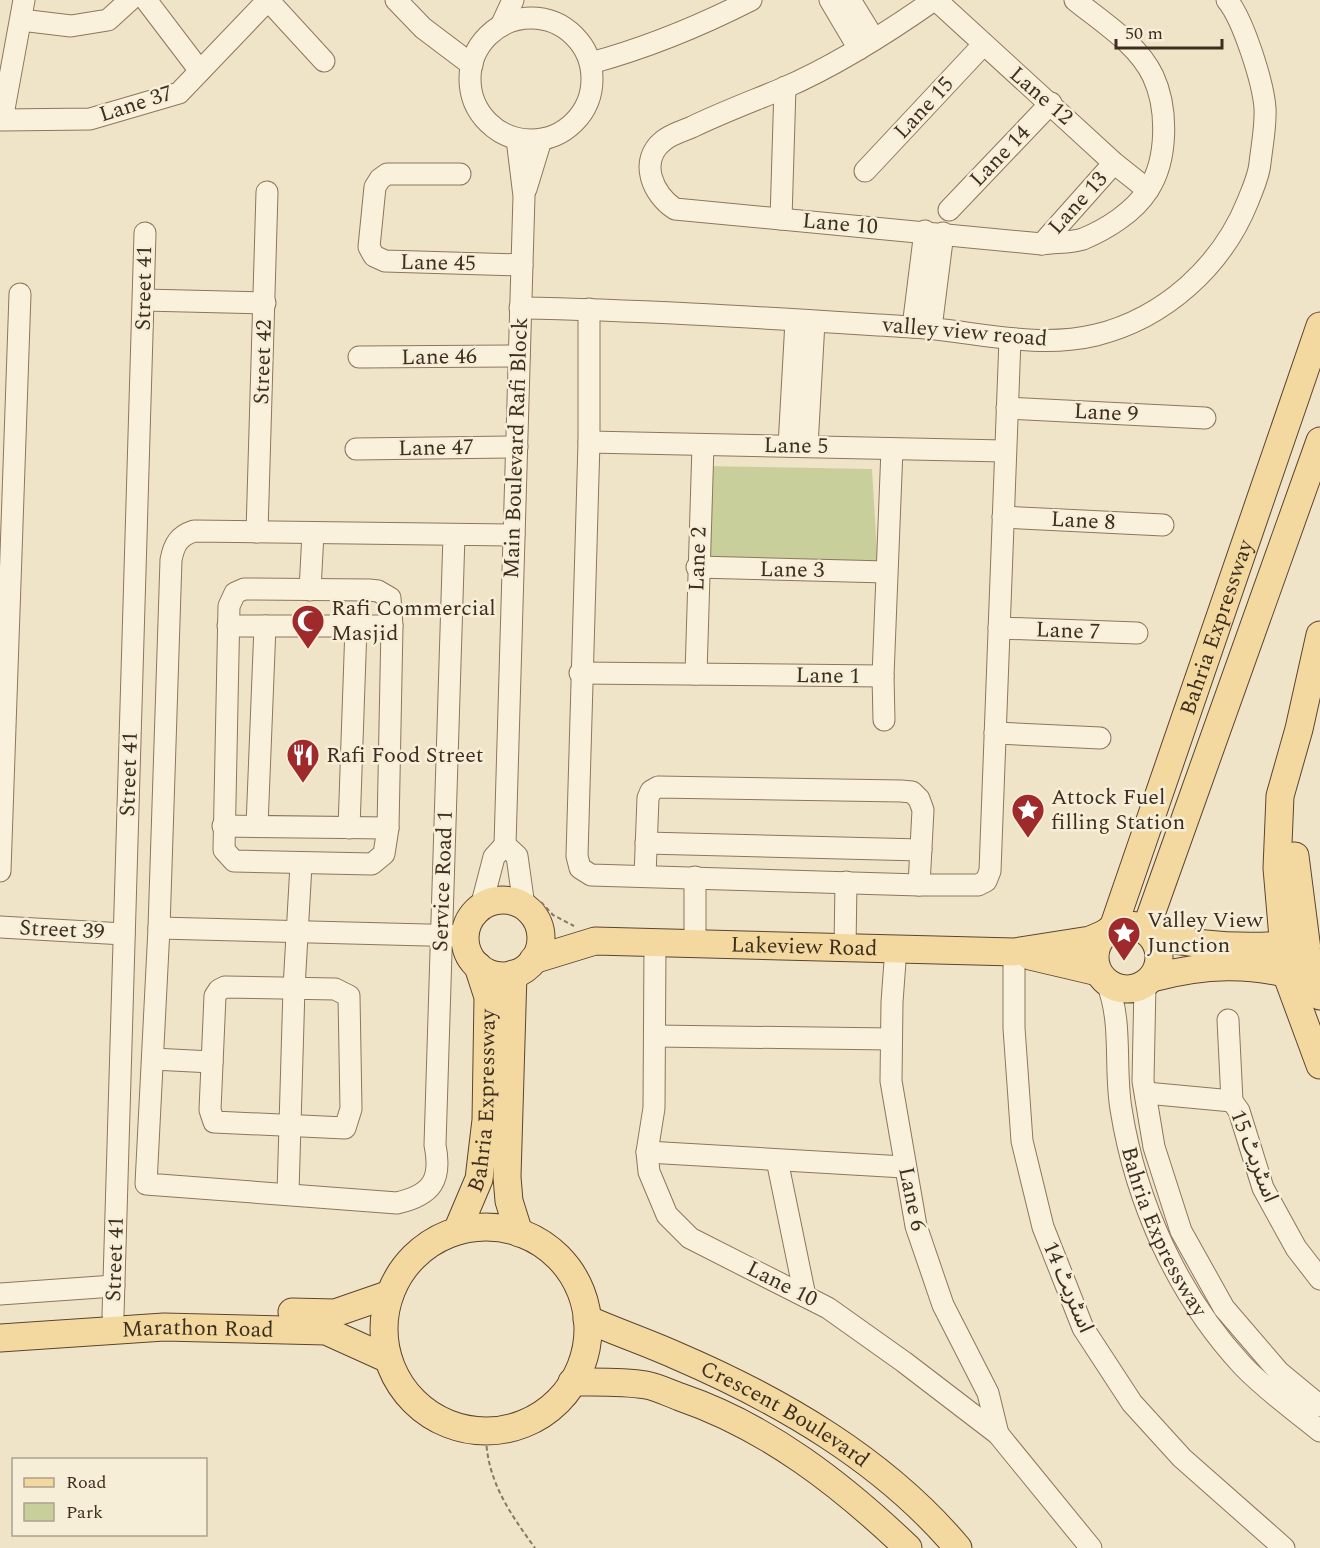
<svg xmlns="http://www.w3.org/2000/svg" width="1320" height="1548" viewBox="0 0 1320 1548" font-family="Spectral,'Noto Sans Arabic',serif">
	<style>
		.green { fill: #c9cf9b }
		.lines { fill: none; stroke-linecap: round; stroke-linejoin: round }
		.minor-casing { stroke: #8d765c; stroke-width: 23 }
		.major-casing { stroke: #5b4430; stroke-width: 29 }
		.path { stroke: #8d765c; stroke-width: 2; stroke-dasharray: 4.5 3; stroke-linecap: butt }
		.minor { stroke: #faf1dc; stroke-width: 21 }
		.major { stroke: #f3d9a0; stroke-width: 27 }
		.labels { text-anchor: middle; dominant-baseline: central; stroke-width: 5; stroke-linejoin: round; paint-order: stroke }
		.street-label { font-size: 22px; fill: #3d2e20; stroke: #f7eed8 }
		.poi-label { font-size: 22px; fill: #3d2e20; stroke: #f7eed8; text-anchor: start }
	</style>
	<rect width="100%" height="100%" fill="#f0e4c8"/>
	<path class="green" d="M 703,466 L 872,469 L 878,569 L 699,563 Z"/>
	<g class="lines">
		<g class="minor-casing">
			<g id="minor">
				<path d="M 24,0 L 2,120 L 90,119 L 179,93 L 268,0"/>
				<path d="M 146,0 L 200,71"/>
				<path d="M 268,0 L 324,61"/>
				<path d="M 396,0 L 423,28 L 472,65"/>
				<path d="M 830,0 L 859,49"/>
				<path d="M 850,0 L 874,39"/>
				<path d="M 934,0 C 887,33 837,65 784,88 C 753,101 723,112 692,127 C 683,131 671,134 663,141 C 638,161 653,195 675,209 L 1042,244 C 1055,242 1071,243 1083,239 C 1107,229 1134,212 1148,190 C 1168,160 1168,108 1153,76 C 1138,44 1102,22 1075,0"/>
				<path d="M 936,0 L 1114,163 L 1148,190"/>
				<circle cx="531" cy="79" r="61"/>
				<path d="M 21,20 L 71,26 L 108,20 L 130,0"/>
				<path d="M 501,26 L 513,0"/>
				<path d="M 591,63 C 646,48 700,26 751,0"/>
				<path d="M 865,171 L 983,45"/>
				<path d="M 460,174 L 387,174 L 380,179 L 375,187 L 369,247 L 374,256 L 385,261 L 522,265"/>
				<path d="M 526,189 L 541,140"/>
				<path d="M 949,210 L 1051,103"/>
				<path d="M 781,219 L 785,87"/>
				<path d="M 1042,244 L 1114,163"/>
				<path d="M 144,300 L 265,303"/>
				<path d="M 520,308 C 651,310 781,319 911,327 C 972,330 1034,350 1096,335 C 1165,318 1222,266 1248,201 C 1253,188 1259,176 1260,163 C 1262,145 1266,126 1265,108 C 1263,82 1243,19 1227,0"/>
				<path d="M 589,309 L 589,442 L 577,856 L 580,868 L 591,875 L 919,885 L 978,885 L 986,881 L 990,871 L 1010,339"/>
				<path d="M 913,327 L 925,231"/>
				<path d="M 931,328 L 943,233"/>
				<path d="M 359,357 L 519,356"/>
				<path d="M 1007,408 L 1205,418"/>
				<path d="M 589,442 L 1004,451"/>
				<path d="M 789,446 L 796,321"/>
				<path d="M 807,446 L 814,322"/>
				<path d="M 356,449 L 517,447"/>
				<path d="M 1003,517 L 1163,525"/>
				<path d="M 257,532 L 267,192"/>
				<path d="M 454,535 L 435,1145 C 442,1180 432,1195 397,1203 L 146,1184 L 159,928 L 171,560 C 174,544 179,536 194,531 L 514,535"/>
				<path d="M 697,567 L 886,572"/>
				<path d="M 244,589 L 369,590 L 378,591 L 390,598 L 392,626 L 388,828 L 384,854 L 372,864 L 234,861 L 224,850 L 229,606 L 235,593 Z"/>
				<path d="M 310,590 L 313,533"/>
				<path d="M 228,626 L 392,626"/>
				<path d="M 999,628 L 1137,633"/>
				<path d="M 580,673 L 883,676 L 892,449"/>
				<path d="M 696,674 L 703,445"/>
				<path d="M 883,676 L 884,720"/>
				<path d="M 995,733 L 1100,738"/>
				<path d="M 223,826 L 388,828"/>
				<path d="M 257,826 L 265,626"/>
				<path d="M 349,828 L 356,627"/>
				<path d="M 646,843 L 921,850"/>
				<path d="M 505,845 L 524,196 L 517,139"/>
				<path d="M 505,845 L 517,856 L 524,906"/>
				<path d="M 0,871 L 20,294"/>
				<path d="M 645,876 L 648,798 L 651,791 L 658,787 L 901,791 L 912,792 L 919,799 L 923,810 L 919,885"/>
				<path d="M 695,877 L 695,944"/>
				<path d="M 481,907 L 494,857 L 505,845"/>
				<path d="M 0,927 L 124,934"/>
				<path d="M 159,928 L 465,936"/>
				<path d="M 655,944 L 654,1108 L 647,1152 L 649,1172 L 667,1215 L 690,1238 L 828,1308 L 904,1362 L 998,1434 L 1091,1548"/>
				<path d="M 845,948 L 846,882"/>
				<path d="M 896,948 L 892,1002 L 891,1081 L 916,1226 L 943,1305 L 988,1393 L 998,1434"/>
				<path d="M 1014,952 L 1014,1028 L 1022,1141 L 1043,1227 L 1083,1328 L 1132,1403 L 1182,1458 L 1284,1548"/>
				<path id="s1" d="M 1107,983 C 1123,1023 1114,1067 1121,1109 C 1136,1203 1178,1296 1243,1366 C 1266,1390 1294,1410 1320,1431"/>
				<path d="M 1145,984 L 1143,1081 L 1154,1147 L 1181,1231 L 1224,1308 L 1279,1372 L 1320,1406"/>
				<path d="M 225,987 L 335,989 L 349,996 L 351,1109 L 345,1128 L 214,1122 L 210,1110 L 215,996 L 219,990 Z"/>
				<path d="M 1228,1020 L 1232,1101 L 1239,1111 L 1263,1188 L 1296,1248 L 1320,1279"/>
				<path d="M 655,1036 L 891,1039"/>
				<path d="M 153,1059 L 212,1062"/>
				<path d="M 1146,1093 L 1232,1101"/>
				<path d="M 647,1152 L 904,1167"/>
				<path d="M 777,1160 L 805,1296"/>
				<path d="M 288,1193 L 294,988 L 301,865"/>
				<path d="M 0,1294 L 114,1286"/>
				<path d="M 113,1315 L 145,233"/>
			</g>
		</g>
		<g class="major-casing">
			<g id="major">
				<path d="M 1320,635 L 1299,729 L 1280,796 L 1277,868 L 1286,973 L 1320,1065"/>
				<path d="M 1295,856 L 1307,950 L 1320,996"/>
				<circle cx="503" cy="938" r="38"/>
				<circle cx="1127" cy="957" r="32"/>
				<path id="s2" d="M 1113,928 L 1320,326"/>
				<path d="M 1145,931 L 1320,441"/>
				<path d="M 1152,936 C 1202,946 1249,950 1300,943"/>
				<path d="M 1030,956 L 1098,972"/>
				<path id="s3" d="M 533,960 L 595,941 L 1014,952 L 1090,940 L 1104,934"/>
				<path d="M 513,974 L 507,1177 L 509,1201 L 519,1233"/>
				<path d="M 1152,978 C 1204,964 1251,962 1303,978"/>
				<circle cx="486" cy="1329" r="102"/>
				<path id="s4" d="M 457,1231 L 479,1179 L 486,1120 L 488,997 L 478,966"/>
				<path d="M 292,1312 L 335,1313 L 390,1294"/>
				<path id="s5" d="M 587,1319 C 616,1332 646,1342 675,1355 C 780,1400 884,1460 958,1548"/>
				<path id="s6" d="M 0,1338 L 164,1327 L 326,1331 L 388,1359"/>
				<path d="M 572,1382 C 596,1382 622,1381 646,1385 C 657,1387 669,1393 680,1397 C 768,1427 842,1485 908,1548"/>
			</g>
		</g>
		<g class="path">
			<path d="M 541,902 L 553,915 L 574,926"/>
			<path d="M 486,1431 C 485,1478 509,1512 535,1548"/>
		</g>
		<use href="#minor" class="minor"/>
		<use href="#major" class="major"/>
	</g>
	<defs>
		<g id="mosque-pin" transform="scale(1.725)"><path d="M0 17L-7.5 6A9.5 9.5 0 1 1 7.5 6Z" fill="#9e2a2b" stroke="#f7eed8"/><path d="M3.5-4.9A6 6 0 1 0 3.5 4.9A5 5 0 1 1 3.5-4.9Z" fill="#fff"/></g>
		<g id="restaurant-pin" transform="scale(1.725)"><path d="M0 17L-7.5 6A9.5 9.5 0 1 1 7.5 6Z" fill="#9e2a2b" stroke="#f7eed8"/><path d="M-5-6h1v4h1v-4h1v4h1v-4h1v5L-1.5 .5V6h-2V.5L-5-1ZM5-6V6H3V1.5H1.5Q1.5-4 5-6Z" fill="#fff"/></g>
		<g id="sight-pin" transform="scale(1.725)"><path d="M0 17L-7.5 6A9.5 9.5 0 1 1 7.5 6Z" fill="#9e2a2b" stroke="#f7eed8"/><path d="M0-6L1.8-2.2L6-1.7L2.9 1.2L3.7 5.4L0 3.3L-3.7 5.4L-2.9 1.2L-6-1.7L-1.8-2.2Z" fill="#fff"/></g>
	</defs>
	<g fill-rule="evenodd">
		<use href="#mosque-pin" x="308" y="621"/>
		<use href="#restaurant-pin" x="303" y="755"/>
		<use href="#sight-pin" x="1028" y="810"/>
		<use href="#sight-pin" x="1124" y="933"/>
	</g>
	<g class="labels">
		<g class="street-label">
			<text transform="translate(1041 96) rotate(41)">Lane 12</text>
			<text transform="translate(136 104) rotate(-18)">Lane 37</text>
			<text transform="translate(924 108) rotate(-47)">Lane 15</text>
			<text transform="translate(1000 156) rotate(-46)">Lane 14</text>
			<text transform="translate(1078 203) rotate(-48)">Lane 13</text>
			<text transform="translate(840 224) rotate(5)">Lane 10</text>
			<text transform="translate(438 263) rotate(1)">Lane 45</text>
			<text transform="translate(144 288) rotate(-89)">Street 41</text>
			<text transform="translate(965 332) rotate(5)">valley view reoad</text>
			<text transform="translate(439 357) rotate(-1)">Lane 46</text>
			<text transform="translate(263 362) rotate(-88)">Street 42</text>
			<text transform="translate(1106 413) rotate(3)">Lane 9</text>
			<text transform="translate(796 446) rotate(1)">Lane 5</text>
			<text transform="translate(436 448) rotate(-1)">Lane 47</text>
			<text transform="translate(516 448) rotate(-88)">Main Boulevard Rafi Block</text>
			<text transform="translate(1083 521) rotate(3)">Lane 8</text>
			<text transform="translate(698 559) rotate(-88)">Lane 2</text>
			<text transform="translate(792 570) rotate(1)">Lane 3</text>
			<text stroke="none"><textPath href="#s2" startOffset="318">Bahria Expressway</textPath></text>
			<text transform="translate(1068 631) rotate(2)">Lane 7</text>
			<text transform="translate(828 676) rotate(1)">Lane 1</text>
			<text transform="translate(129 774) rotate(-88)">Street 41</text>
			<text transform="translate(443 881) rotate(-88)">Service Road 1</text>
			<text transform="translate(62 930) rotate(3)">Street 39</text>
			<text stroke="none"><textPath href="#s3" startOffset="274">Lakeview Road</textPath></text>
			<text stroke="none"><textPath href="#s4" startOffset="135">Bahria Expressway</textPath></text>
			<text transform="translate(1254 1156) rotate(69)">اسٹریٹ 15</text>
			<text transform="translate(912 1199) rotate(78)">Lane 6</text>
			<text stroke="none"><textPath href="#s1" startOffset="258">Bahria Expressway</textPath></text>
			<text transform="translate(115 1259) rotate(-88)">Street 41</text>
			<text transform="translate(782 1284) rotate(27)">Lane 10</text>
			<text transform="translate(1068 1287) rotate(67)">اسٹریٹ 14</text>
			<text stroke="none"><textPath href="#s6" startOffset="198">Marathon Road</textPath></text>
			<text stroke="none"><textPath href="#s5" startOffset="220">Crescent Boulevard</textPath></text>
		</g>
		<g class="poi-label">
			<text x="331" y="608">Rafi Commercial<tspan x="331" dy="25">Masjid</tspan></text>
			<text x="326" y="755">Rafi Food Street</text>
			<text x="1051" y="797">Attock Fuel<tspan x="1051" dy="25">filling Station</tspan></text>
			<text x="1147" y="920">Valley View<tspan x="1147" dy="25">Junction</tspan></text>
		</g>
	</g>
	<rect x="12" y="1458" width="195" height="78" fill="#f7eed8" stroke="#ada18e" stroke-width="1.5"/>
	<rect x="24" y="1478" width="30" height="9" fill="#f3d9a0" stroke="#ada18e" stroke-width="1.5"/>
	<text x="66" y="1488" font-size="18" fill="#3d2e20">Road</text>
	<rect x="24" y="1503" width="30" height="18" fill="#c9cf9b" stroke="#ada18e" stroke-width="1.5"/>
	<text x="66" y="1518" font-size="18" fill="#3d2e20">Park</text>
	<path d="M1116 39v9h106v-9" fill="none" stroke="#3d2e20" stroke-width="3"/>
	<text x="1125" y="39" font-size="18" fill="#3d2e20" stroke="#f7eed8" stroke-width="4.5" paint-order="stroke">50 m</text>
</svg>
